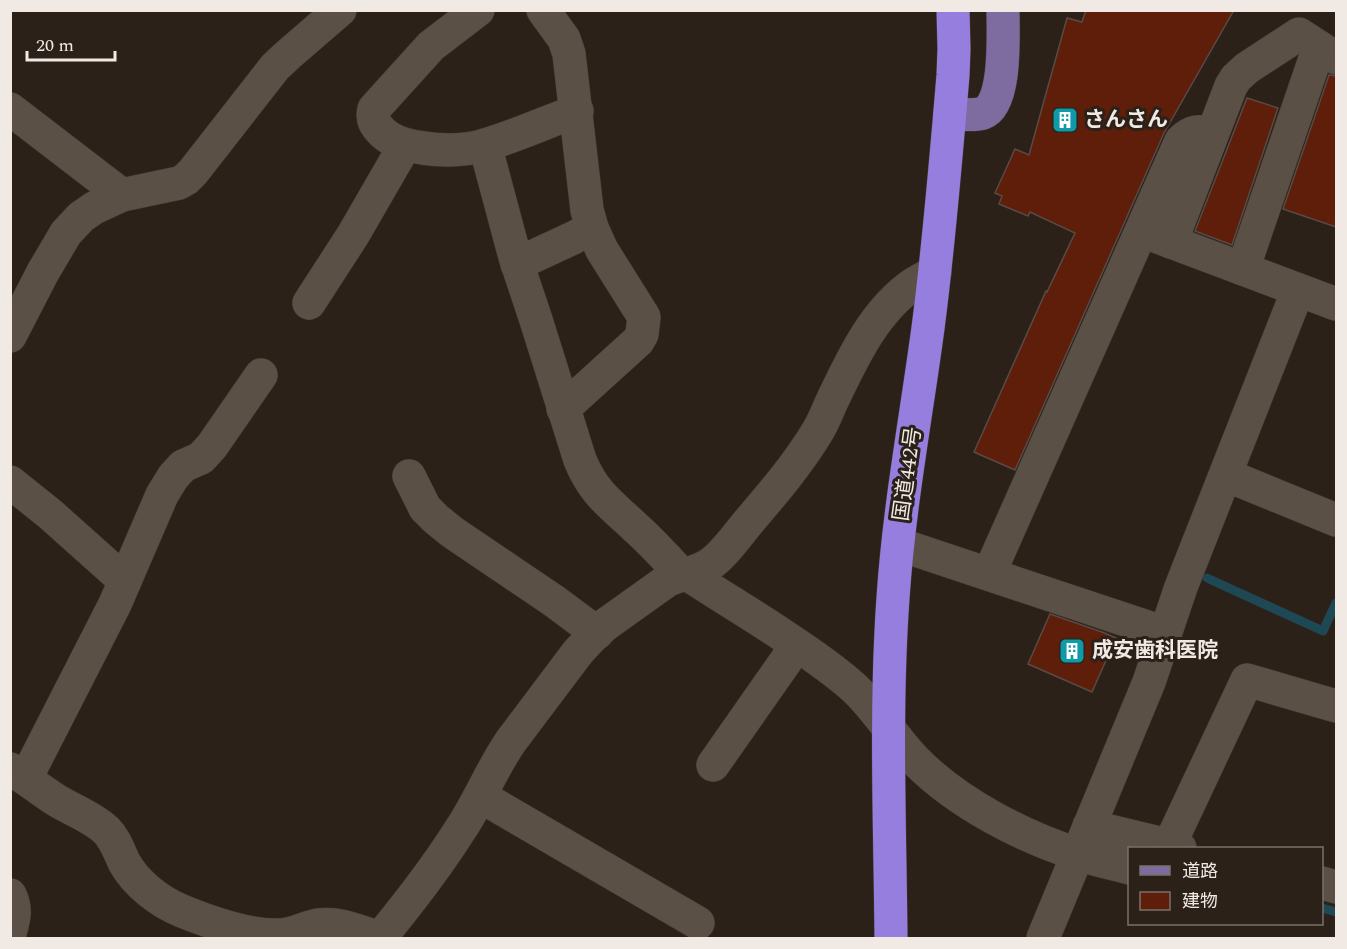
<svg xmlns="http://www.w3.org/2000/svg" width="1347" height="949" viewBox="0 0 1347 949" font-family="Spectral,'Noto Sans JP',serif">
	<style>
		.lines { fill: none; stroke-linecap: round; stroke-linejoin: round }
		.stream { stroke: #1e4853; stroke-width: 9 }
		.building { fill: #5f1e09; stroke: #594a46; stroke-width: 1.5 }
		.minor-casing { stroke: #443c35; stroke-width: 34 }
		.major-casing { stroke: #443c35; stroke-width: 34 }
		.highway-casing { stroke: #443c35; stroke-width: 34 }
		.minor { stroke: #5a5046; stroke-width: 33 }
		.major { stroke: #7e6ca1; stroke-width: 33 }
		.highway { stroke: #967ede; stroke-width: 33 }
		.labels { text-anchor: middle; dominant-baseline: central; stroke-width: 6; stroke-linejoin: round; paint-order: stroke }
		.poi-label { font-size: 21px; font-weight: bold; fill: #f1eae4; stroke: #2b2119; text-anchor: start }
		.street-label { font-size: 21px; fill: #f1eae4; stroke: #2b2119 }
	</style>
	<rect width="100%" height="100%" fill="#2b2119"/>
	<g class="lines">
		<g class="stream">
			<path d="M 1207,578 L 1323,631 L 1336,603"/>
			<path d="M 1322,908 L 1336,912"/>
		</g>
	</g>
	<g class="building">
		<path d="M 1086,10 L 1234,10 L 1164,133 L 1015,470 L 974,452 L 1046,291 L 1047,292 L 1075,233 L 1030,212 L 1028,216 L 999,204 L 1002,196 L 995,193 L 1015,149 L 1029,155 L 1067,18 L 1082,22 Z"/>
		<path d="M 1329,75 L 1336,76 L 1336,227 L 1283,209 Z"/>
		<path d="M 1247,98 L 1278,108 L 1232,245 L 1195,231 Z"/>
		<path d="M 1050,614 L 1102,632 L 1116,638 L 1092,692 L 1028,664 Z"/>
	</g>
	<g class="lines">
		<g class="minor-casing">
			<g id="minor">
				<path d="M 478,10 L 431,46 L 374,109 C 371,120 376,126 383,133 C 393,142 404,145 417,147 C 439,151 464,151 485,145 C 516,136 546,122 577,111"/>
				<path d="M 543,10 L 564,39 L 569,54 L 587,210 L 592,228 L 602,250 L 644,317 L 642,334 L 638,341 L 563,409"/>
				<path d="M 10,109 L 122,195 L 179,183 L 186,179 L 193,172 L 275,67 L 289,54 L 340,10"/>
				<path d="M 485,145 L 515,257 L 536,320 L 580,460 C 594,494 611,504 636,528 C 652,542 667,559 682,575"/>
				<path d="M 1150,234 L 1336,304"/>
				<path d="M 1171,242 L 1231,86 L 1236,78 L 1247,68 L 1299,34 L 1336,58"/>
				<path d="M 517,264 L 573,238 L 592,228"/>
				<path d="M 1243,269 L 1319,47"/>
				<path d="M 309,303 L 353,235 L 405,145"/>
				<path d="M 10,336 L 43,272 L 66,233 L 81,217 L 94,208 L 122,195"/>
				<path d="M 1226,475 L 1336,520"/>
				<path d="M 409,476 L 425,508 L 436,519 L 452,532 L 554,601 L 597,633"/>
				<path d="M 10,482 L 50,514 L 125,581"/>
				<path d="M 898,544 L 1165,633"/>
				<path d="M 687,574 C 716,593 746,611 775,630 C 802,648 828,665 852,686 C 877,708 893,738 917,762 C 958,803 1021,836 1077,854 C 1094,860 1112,863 1130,868"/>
				<path d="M 989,574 L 1181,141 C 1192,130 1198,131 1212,133"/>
				<path d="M 713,765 L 797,645"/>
				<path d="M 10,769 C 26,778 40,790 56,800 C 72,810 92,817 106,830 C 115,839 119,851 124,862 C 136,884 160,902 182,911 C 209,922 250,936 279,935 C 293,935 305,927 318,925 C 339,922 360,932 380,938"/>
				<path d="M 26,778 L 115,604 L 162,495 L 173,477 L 183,466 L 201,458 L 212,446 L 261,375"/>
				<path d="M 480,796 L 698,923"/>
				<path d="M 1089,826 L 1180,848"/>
				<path d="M 1169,846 L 1247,680 L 1336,706"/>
				<path d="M 1322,883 L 1336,887"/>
				<path d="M 10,895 C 17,909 14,919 10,933"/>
				<path d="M 380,938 C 408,904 436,868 460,830 C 479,802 491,770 511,741 L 578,652 L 592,637 L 605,625 L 668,580 C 682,574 697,573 710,564 C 723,556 739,533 750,520 C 773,493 797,465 816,434 C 824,422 828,409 834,397 C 854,355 876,309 915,283 C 922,279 929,275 935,272"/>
				<path d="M 1043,938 L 1149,682 L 1181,587 L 1298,290"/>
			</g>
		</g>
		<g class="major-casing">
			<path id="major" d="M 950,114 C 958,114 975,116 983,113 C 1007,105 1003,32 1003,10"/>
		</g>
		<g class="highway-casing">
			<path id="highway" d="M 891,938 C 890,825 885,711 893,598 C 899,507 916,418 928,328 C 939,244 946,159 953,75 L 954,49 L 953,10"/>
		</g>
		<use href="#minor" class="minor"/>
		<use href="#major" class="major"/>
		<use href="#highway" class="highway"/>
	</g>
	<defs>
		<g id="building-square" transform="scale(1.35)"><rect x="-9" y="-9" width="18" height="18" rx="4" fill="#0f9aa8" stroke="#2b2119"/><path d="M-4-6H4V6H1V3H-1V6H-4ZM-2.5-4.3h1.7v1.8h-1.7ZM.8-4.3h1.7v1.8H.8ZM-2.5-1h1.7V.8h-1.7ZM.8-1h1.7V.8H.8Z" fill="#fff"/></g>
	</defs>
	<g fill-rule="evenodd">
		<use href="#building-square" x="1065" y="120"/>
		<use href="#building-square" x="1072" y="651"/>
	</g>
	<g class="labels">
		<g class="poi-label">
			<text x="1084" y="120">さんさん</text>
			<text x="1092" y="651">成安歯科医院</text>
		</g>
		<g class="street-label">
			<text transform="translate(908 474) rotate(-82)">国道442号</text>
		</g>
	</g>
	<rect width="1347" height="949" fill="none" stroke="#f1eae4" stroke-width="24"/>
	<rect x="1128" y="847" width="195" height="78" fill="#2b2119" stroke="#7a716a" stroke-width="1.5"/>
	<rect x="1140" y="866" width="30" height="9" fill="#7e6ca1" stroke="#7a716a" stroke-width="1.5"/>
	<text x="1182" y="877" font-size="18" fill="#f1eae4">道路</text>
	<rect x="1140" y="892" width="30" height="18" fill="#5f1e09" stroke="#7a716a" stroke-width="1.5"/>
	<text x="1182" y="907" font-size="18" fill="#f1eae4">建物</text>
	<path d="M27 51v9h88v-9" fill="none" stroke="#f1eae4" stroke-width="3"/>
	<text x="36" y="51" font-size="18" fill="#f1eae4" stroke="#2b2119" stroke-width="4.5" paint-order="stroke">20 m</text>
</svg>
